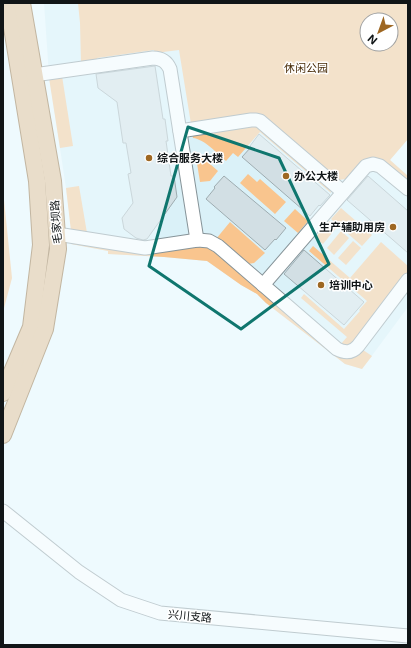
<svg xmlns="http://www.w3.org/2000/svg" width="411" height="648" viewBox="0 0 411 648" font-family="Inter,'Noto Sans SC',sans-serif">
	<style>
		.built { fill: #daf1f8 }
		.green { fill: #f9c58e; fill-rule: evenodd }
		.building { fill: #d2dfe4; stroke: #9eacb0 }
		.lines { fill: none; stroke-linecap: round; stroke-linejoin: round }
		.minor-casing { stroke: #879499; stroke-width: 15 }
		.major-casing { stroke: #8c6331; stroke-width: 18 }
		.minor { stroke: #fff; stroke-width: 13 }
		.major { stroke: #e2bb8c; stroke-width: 16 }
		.marked { fill: none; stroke: #0f766e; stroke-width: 3; stroke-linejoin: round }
		.poi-dot { fill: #9e6722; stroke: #fff; stroke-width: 1.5 }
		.labels { text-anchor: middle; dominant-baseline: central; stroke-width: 3; stroke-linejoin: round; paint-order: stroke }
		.park-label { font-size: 11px; fill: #462a06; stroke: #fff }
		.poi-label { font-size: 11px; font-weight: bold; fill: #101517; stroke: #fff; text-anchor: start }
		.street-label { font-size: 11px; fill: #101517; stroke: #fff }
	</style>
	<rect width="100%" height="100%" fill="#eefafe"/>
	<path class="built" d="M 44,3 L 365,3 L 367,20 L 367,44 L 391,44 L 408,139 L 390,160 L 408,176 L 408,307 L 362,369 L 345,364 L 266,303 L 257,294 L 241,285 L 207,261 L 164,257 L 108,254 L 108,251 L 71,244 L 71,226 L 66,188 L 49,75 Z"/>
	<g class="green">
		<path d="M 78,3 L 408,3 L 408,139 L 390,160 L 408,176 L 408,183 L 386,164 L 349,177 L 346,179 L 338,180 L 267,120 L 191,124 L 179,50 L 155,53 L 154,50 L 97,58 L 97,61 L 81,63 L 80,23 ZM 367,20 L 391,20 L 391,44 L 367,44 Z"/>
		<path d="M 62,76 L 73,146 L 60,148 L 49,78 Z"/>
		<path d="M 256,125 L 330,189 L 331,193 L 260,132 L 238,157 L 233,153 L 226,161 C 218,154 204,139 193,138 L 192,134 Z"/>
		<path d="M 195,151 L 218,171 L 210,181 L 200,182 Z"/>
		<path d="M 248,174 L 257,182 L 260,179 L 286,202 L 275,214 L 240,183 Z"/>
		<path d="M 79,186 L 87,233 L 71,231 L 66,188 Z"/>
		<path d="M 3,190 L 12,278 L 3,312 Z"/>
		<path d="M 341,208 L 372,235 L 362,246 L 331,219 Z"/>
		<path d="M 295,209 L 308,221 L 298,233 L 284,221 Z"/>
		<path d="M 329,221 L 337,227 L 323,244 L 315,238 Z"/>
		<path d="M 230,222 L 265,253 L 254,263 L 248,264 L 216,239 Z"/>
		<path d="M 341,231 L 349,238 L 334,255 L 327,248 Z"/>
		<path d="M 71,241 L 198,246 L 211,248 L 334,353 L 363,350 L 372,356 L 362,369 L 345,364 L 266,303 L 257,294 L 241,285 L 207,261 L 164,257 L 108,254 L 108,251 L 71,244 Z"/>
		<path d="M 353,241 L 361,248 L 346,265 L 338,258 Z"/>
		<path d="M 381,242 L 408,266 L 408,272 L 352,346 L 340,345 L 347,337 L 301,298 L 304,294 L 344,329 L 360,311 L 359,310 L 367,301 L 309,251 L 313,246 L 350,278 Z"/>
	</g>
	<g class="building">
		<path d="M 155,66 L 163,119 L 165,119 L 168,141 L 166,141 L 171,176 L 174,176 L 177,197 L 147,239 L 143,240 L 136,238 L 124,229 L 122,218 L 133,203 L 128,174 L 131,173 L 126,143 L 123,143 L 117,102 L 98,88 L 96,74 Z"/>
		<path d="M 259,134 L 330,195 L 320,206 L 319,205 L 310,216 L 242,157 L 251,147 L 250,146 Z"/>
		<path d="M 224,176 L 286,228 L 276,240 L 275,239 L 265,250 L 206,199 L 215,188 L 214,187 Z"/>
		<path d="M 368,176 L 408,211 L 408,253 L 347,200 Z"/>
		<path d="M 304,250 L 364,302 L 344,325 L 284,274 Z"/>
	</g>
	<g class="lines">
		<g class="minor-casing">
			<g id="minor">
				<path d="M 34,75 L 153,58 C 162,58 167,62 170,69 L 197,240"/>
				<path d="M 180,131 L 251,120 L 256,120 L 260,121 L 343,192"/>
				<path d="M 57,234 L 145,248 L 198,240 L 209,241 L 218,246 L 337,349 C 345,353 352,353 358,346 L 408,280"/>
				<path d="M 263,285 L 366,166 L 373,164 L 380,166 L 408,189"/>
				<path d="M 3,511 L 79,572 L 121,600 L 160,613 L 408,636"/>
			</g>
		</g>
		<g class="major-casing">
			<g id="major">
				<path d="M 3,393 L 31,327 L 41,245 L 37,181 L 8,3"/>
				<path d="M 3,435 L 45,329 L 58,249 L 53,181 L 22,3"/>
			</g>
		</g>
		<use href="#minor" class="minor"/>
		<use href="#major" class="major"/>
	</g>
	<path d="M0 0H411V648H0ZM 188,127 L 279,158 L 329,264 L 241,329 L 149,266 Z" fill="#eefafe" fill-opacity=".55" fill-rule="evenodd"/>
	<path class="marked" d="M 188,127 L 279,158 L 329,264 L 241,329 L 149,266 Z"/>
	<g class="poi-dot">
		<circle cx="149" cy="158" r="4"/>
		<circle cx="286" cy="176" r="4"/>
		<circle cx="393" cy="227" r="4"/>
		<circle cx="321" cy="285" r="4"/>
	</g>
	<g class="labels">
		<g class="park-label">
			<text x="306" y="68">休闲公园</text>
		</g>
		<g class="poi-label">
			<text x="157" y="158">综合服务大楼</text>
			<text x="294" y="176">办公大楼</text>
			<text x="385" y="227" text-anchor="end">生产辅助用房</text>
			<text x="329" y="285">培训中心</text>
		</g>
		<g class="street-label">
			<text transform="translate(56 222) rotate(-94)">毛家坝路</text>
			<text transform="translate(190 616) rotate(5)">兴川支路</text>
		</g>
	</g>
	<rect width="411" height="648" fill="none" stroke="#101517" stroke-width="8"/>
	<g transform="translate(379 32) rotate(221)"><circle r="19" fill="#ffffff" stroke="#9fa1a2"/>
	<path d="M0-3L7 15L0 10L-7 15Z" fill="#9e6722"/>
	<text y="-6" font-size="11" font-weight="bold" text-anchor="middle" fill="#101517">N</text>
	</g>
</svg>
